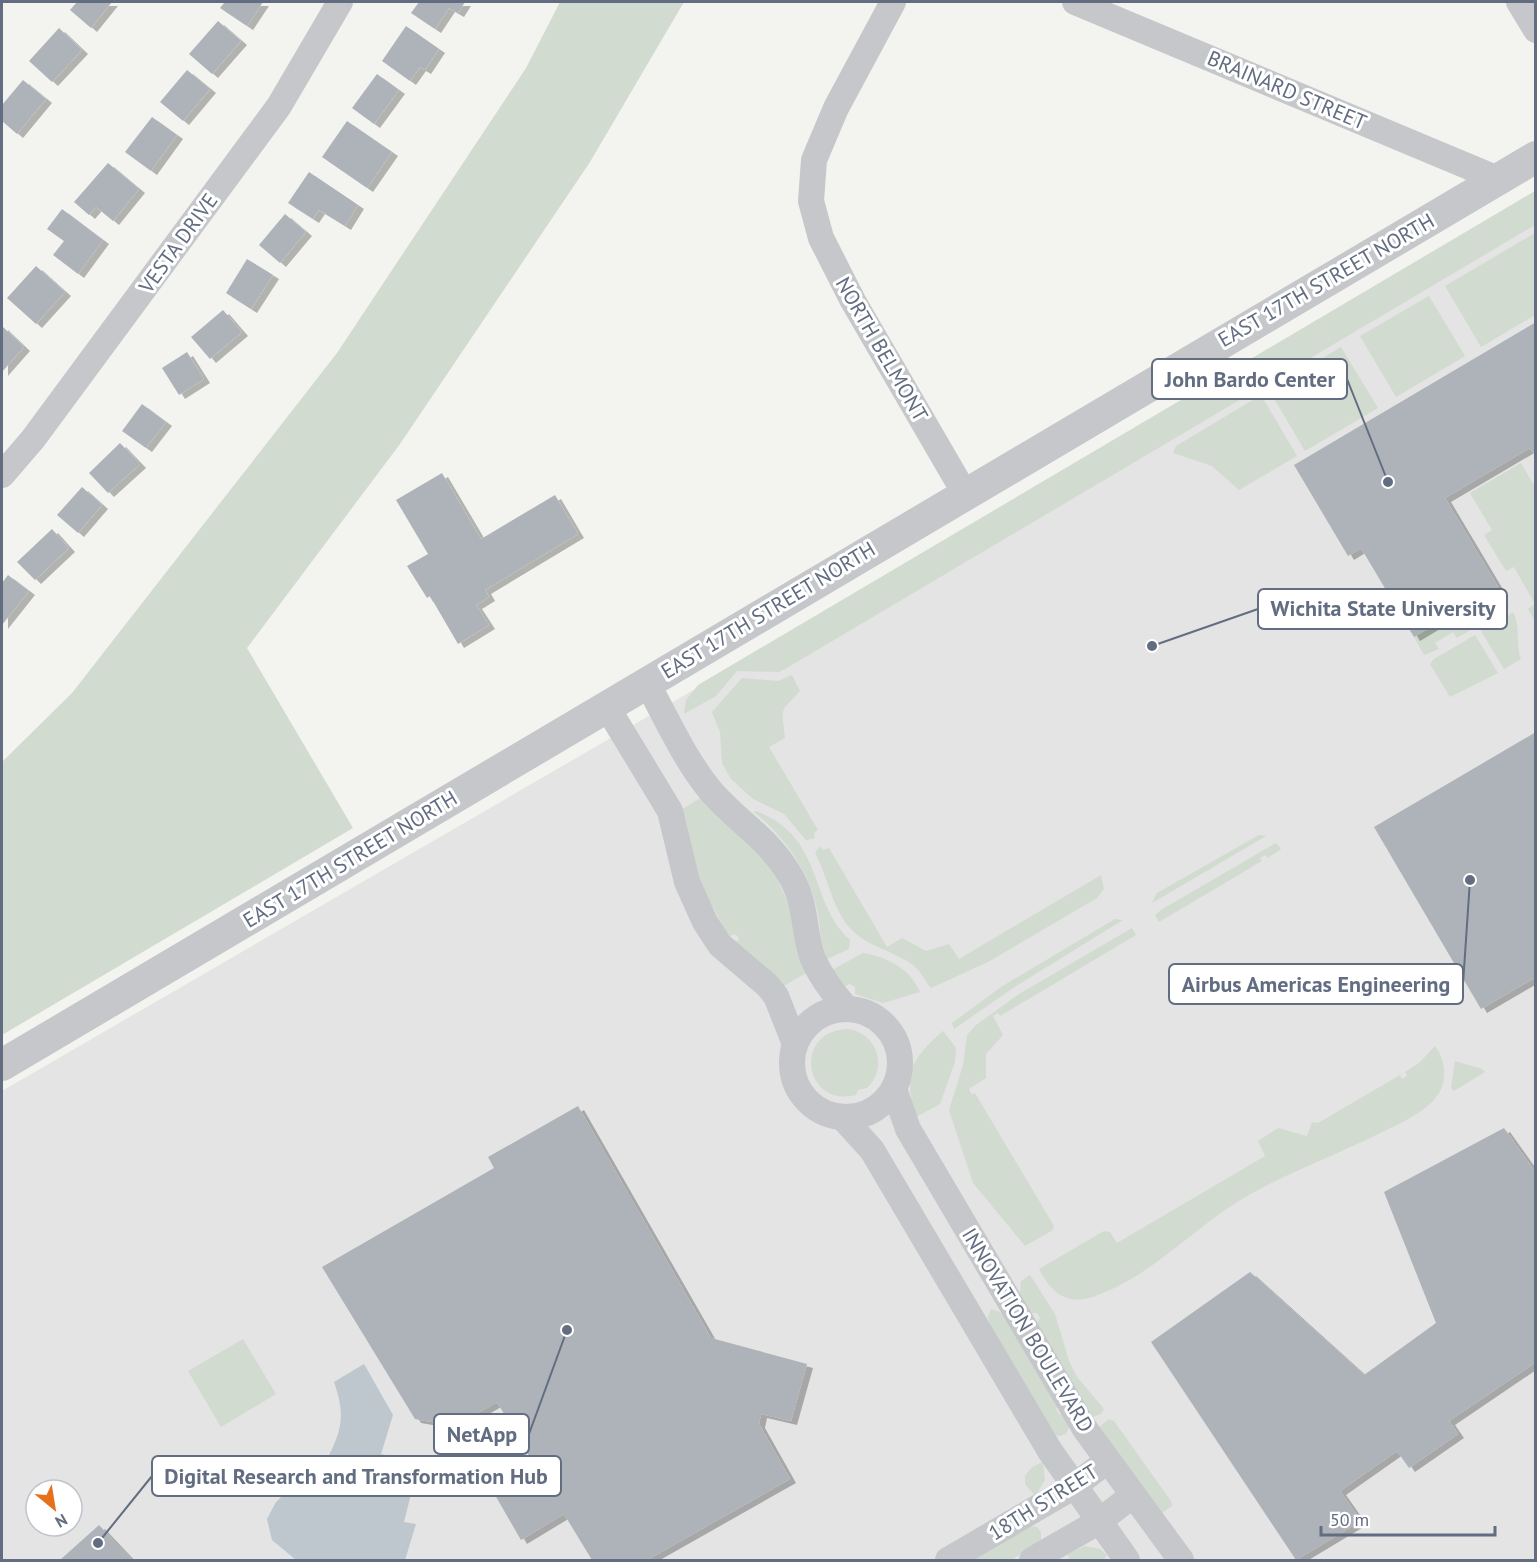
<svg xmlns="http://www.w3.org/2000/svg" width="1537" height="1562" viewBox="0 0 1537 1562" font-family="'PT Sans',sans-serif">
	<style>
		.built { fill: #e3e4e3; fill-rule: evenodd }
		.green { fill: #d2dbd0 }
		.water { fill: #bec7cd }
		.building { fill: #aeb3b9; filter: url(#shadow) }
		.lines { fill: none; stroke-linecap: round; stroke-linejoin: round }
		.minor { stroke: #c5c7cb; stroke-width: 26 }
		.tertiary { stroke: #c5c7cb; stroke-width: 32 }
		.labels { text-anchor: middle; dominant-baseline: central; stroke-width: 6; stroke-linejoin: round; paint-order: stroke }
		.street-label { font-size: 21px; fill: #626d81; stroke: #fff }
		.leader { fill: none; stroke: #626d81; stroke-width: 2 }
		.callout-dot { fill: #626d81; stroke: #fff; stroke-width: 2 }
		.callout { fill: #fff; stroke: #626d81; stroke-width: 2 }
		.callout-label { font-size: 22px; text-anchor: middle; font-weight: bold; fill: #626d81 }
	</style>
	<defs>
		<filter id="shadow"><feDropShadow dx="6" dy="4" stdDeviation="0" flood-color="#0004"/></filter>
	</defs>
	<rect width="100%" height="100%" fill="#f3f4ef"/>
	<path class="built" d="M 1535,202 L 1535,1560 L 2,1560 L 2,1091 ZM 36,1490 L 72,1490 L 72,1526 L 36,1526 Z"/>
	<g class="green">
		<path d="M 560,2 L 684,2 L 590,162 L 400,444 L 247,648 L 353,828 L 2,1035 L 2,762 L 72,693 L 337,353 L 526,68 Z"/>
		<path d="M 1535,191 L 1535,225 L 785,669 L 779,672 L 737,671 L 716,696 L 684,714 L 686,700 L 698,685 Z"/>
		<path d="M 1535,233 L 1535,315 L 1481,347 L 1445,286 Z"/>
		<path d="M 1429,296 L 1465,356 L 1396,397 L 1360,336 Z"/>
		<path d="M 1341,347 L 1378,408 L 1305,451 L 1269,390 Z"/>
		<path d="M 1261,395 L 1297,456 L 1239,490 L 1212,466 L 1173,453 L 1176,446 Z"/>
		<path d="M 1521,463 L 1535,487 L 1535,621 L 1528,609 L 1535,604 L 1514,567 L 1506,571 L 1484,535 L 1492,530 L 1470,493 Z"/>
		<path d="M 1498,587 L 1509,607 L 1478,625 L 1472,615 L 1487,606 L 1481,596 Z"/>
		<path d="M 1513,612 C 1521,626 1515,643 1521,659 L 1504,669 L 1481,631 Z"/>
		<path d="M 1449,616 L 1455,626 L 1466,619 L 1472,629 L 1457,638 L 1453,632 L 1435,643 L 1439,649 L 1424,655 L 1414,637 Z"/>
		<path d="M 1475,635 L 1498,673 L 1450,697 L 1430,664 L 1434,659 Z"/>
		<path d="M 792,675 L 800,691 C 778,714 782,708 785,738 L 769,747 L 818,830 L 814,833 L 815,838 L 806,840 L 784,814 L 753,799 L 731,779 L 722,763 L 720,732 L 712,712 L 742,678 L 778,681 Z"/>
		<path d="M 702,797 L 763,857 L 777,879 L 792,912 L 808,972 L 782,987 L 736,943 L 739,938 L 735,934 L 730,936 L 725,930 L 699,881 L 681,810 Z"/>
		<path d="M 756,811 C 825,837 808,902 850,940 L 849,949 L 827,959 C 821,943 820,926 817,909 C 809,871 784,836 754,812 Z"/>
		<path d="M 1259,835 L 1266,836 L 1152,903 L 1157,893 Z"/>
		<path d="M 1276,843 L 1281,849 L 1268,858 L 1266,855 L 1260,858 L 1262,861 L 1159,922 L 1155,915 L 1161,910 Z"/>
		<path d="M 820,846 L 823,850 L 829,848 L 887,947 L 902,938 L 926,951 L 949,944 L 959,959 L 1101,875 L 1104,889 L 1097,898 L 988,962 L 931,988 C 925,981 921,972 914,966 C 894,950 868,948 850,928 C 832,908 828,877 815,853 Z"/>
		<path d="M 1115,919 L 1123,920 L 1016,986 L 954,1029 L 952,1023 L 1001,987 Z"/>
		<path d="M 1132,928 L 1136,935 L 1000,1016 L 998,1013 L 993,1016 L 1003,1035 L 986,1054 L 986,1078 L 969,1089 L 972,1095 L 975,1093 L 1054,1226 L 1053,1230 L 1025,1246 L 973,1183 L 949,1110 L 963,1065 L 967,1035 L 976,1025 L 1019,994 Z"/>
		<path d="M 863,953 C 888,957 910,969 920,992 L 883,1003 L 855,994 L 855,987 L 850,984 L 845,986 L 832,970 Z"/>
		<path d="M 848,1029 C 877,1033 889,1068 867,1088 L 858,1090 L 856,1095 C 803,1108 793,1030 848,1029 Z"/>
		<path d="M 943,1031 L 956,1048 L 955,1062 L 940,1104 L 916,1117 C 903,1074 910,1060 943,1031 Z"/>
		<path d="M 1435,1046 C 1448,1064 1448,1087 1431,1103 C 1417,1116 1397,1125 1380,1133 C 1333,1157 1282,1174 1237,1202 C 1193,1230 1158,1268 1110,1290 C 1102,1293 1093,1298 1084,1299 C 1062,1303 1048,1287 1039,1269 L 1104,1231 L 1110,1232 L 1117,1243 L 1265,1156 L 1258,1141 L 1278,1128 L 1307,1136 L 1312,1122 L 1318,1123 L 1400,1075 L 1402,1079 L 1407,1076 L 1405,1072 L 1419,1063 Z"/>
		<path d="M 1455,1061 L 1482,1069 L 1485,1072 L 1454,1091 L 1451,1088 Z"/>
		<path d="M 1030,1275 L 1055,1314 L 1069,1361 L 1077,1377 L 1104,1409 L 1101,1414 L 1093,1417 L 1037,1323 L 1040,1318 L 1037,1313 L 1031,1313 L 1020,1293 L 1021,1281 Z"/>
		<path d="M 991,1309 L 1000,1312 L 1007,1319 L 1059,1405 L 1056,1409 L 1059,1414 L 1064,1413 L 1069,1427 L 1066,1434 L 1060,1436 L 1055,1435 L 990,1327 L 988,1317 Z"/>
		<path d="M 243,1339 L 276,1394 L 221,1427 L 188,1371 Z"/>
		<path d="M 1109,1419 L 1114,1421 L 1171,1501 L 1172,1506 L 1159,1515 L 1099,1427 Z"/>
		<path d="M 1043,1462 L 1045,1480 L 1035,1496 L 1025,1484 L 1025,1476 L 1032,1467 Z"/>
		<path d="M 1030,1526 L 1037,1527 L 1041,1532 L 1041,1542 L 1011,1560 L 969,1560 Z"/>
		<path d="M 1085,1546 L 1100,1549 L 1107,1555 L 1103,1560 L 1070,1560 L 1067,1554 Z"/>
	</g>
	<path class="water" d="M 364,1364 L 393,1415 L 381,1454 L 419,1462 L 404,1522 L 416,1524 L 405,1560 L 296,1560 L 272,1540 L 267,1519 L 276,1502 L 308,1471 L 325,1463 C 342,1431 346,1416 334,1382 Z"/>
	<g class="building">
		<path d="M 77,2 L 112,2 L 91,28 L 70,10 Z"/>
		<path d="M 225,2 L 263,2 L 247,26 L 220,8 Z"/>
		<path d="M 419,2 L 465,2 L 458,13 L 449,8 L 435,29 L 411,13 Z"/>
		<path d="M 218,21 L 241,41 L 212,74 L 189,54 Z"/>
		<path d="M 406,26 L 439,49 L 425,70 L 420,67 L 410,81 L 382,61 Z"/>
		<path d="M 59,28 L 82,50 L 52,82 L 29,61 Z"/>
		<path d="M 187,70 L 210,89 L 183,121 L 160,102 Z"/>
		<path d="M 377,74 L 399,90 L 374,124 L 352,108 Z"/>
		<path d="M 23,80 L 46,99 L 17,134 L 2,121 L 2,105 Z"/>
		<path d="M 152,117 L 177,135 L 151,171 L 125,152 Z"/>
		<path d="M 347,121 L 392,152 L 367,188 L 322,157 Z"/>
		<path d="M 108,163 L 139,189 L 113,221 L 96,207 L 89,215 L 74,202 Z"/>
		<path d="M 309,172 L 358,205 L 345,226 L 319,210 L 313,219 L 288,203 Z"/>
		<path d="M 62,209 L 103,240 L 78,274 L 53,255 L 64,241 L 47,229 Z"/>
		<path d="M 285,214 L 306,232 L 280,263 L 259,245 Z"/>
		<path d="M 247,259 L 273,275 L 251,309 L 226,293 Z"/>
		<path d="M 36,266 L 65,292 L 36,324 L 7,298 Z"/>
		<path d="M 223,310 L 242,332 L 210,359 L 191,337 Z"/>
		<path d="M 1536,322 L 1536,457 L 1530,448 L 1445,498 L 1498,587 L 1481,596 L 1487,606 L 1454,626 L 1449,616 L 1414,637 L 1361,548 L 1348,556 L 1294,465 Z"/>
		<path d="M 2,326 L 24,347 L 2,372 Z"/>
		<path d="M 187,352 L 204,379 L 179,395 L 162,368 Z"/>
		<path d="M 142,404 L 166,422 L 146,448 L 122,431 Z"/>
		<path d="M 120,443 L 140,464 L 108,493 L 89,473 Z"/>
		<path d="M 442,473 L 481,539 L 555,495 L 578,534 L 485,590 L 489,597 L 476,605 L 489,625 L 458,644 L 430,596 L 427,598 L 407,566 L 428,554 L 396,500 Z"/>
		<path d="M 82,487 L 102,505 L 78,533 L 57,515 Z"/>
		<path d="M 52,529 L 69,548 L 35,580 L 17,562 Z"/>
		<path d="M 8,575 L 29,591 L 2,625 L 2,583 Z"/>
		<path d="M 1536,732 L 1536,977 L 1481,1009 L 1374,827 Z"/>
		<path d="M 578,1106 L 711,1338 L 807,1364 L 791,1421 L 761,1414 L 759,1424 L 790,1479 L 647,1560 L 592,1560 L 564,1514 L 521,1540 L 495,1495 L 538,1471 L 497,1402 L 455,1426 L 415,1419 L 322,1267 L 494,1168 L 488,1157 Z"/>
		<path d="M 1504,1128 L 1536,1173 L 1536,1362 L 1449,1421 L 1458,1434 L 1409,1468 L 1397,1451 L 1340,1491 L 1361,1521 L 1296,1560 L 1151,1342 L 1250,1272 L 1364,1375 L 1436,1323 L 1384,1192 Z"/>
		<path d="M 99,1525 L 132,1560 L 60,1560 Z"/>
	</g>
	<g class="lines">
		<g class="minor">
			<path d="M 893,2 L 836,108 L 814,160 L 811,201 L 821,238 L 853,301 L 964,492"/>
			<path d="M 1075,2 L 1498,179"/>
			<path d="M 1519,2 L 1536,30"/>
			<path d="M 2,475 L 33,439 L 279,106 L 340,2"/>
			<path d="M 647,683 C 666,717 685,760 710,790 C 735,820 767,837 788,872 C 808,903 802,928 813,959 C 821,977 833,993 846,1008"/>
			<path d="M 607,707 L 670,811 L 687,882 L 705,922 L 720,945 L 767,985 L 776,996 L 795,1044"/>
			<circle cx="846" cy="1063" r="54"/>
			<path d="M 894,1089 L 908,1129 L 1085,1429 L 1181,1560"/>
			<path d="M 842,1117 L 872,1150 L 1050,1451 L 1127,1560"/>
			<path d="M 948,1560 L 1073,1487 L 1107,1461"/>
			<path d="M 1032,1560 L 1098,1522 L 1132,1496"/>
		</g>
		<path class="tertiary" d="M 2,1065 C 513,763 1023,458 1536,157"/>
	</g>
	<g class="labels">
		<g class="street-label">
			<text transform="translate(1287 90) rotate(23)">BRAINARD STREET</text>
			<text transform="translate(178 243) rotate(-54)">VESTA DRIVE</text>
			<text transform="translate(1326 280) rotate(-30)">EAST 17TH STREET NORTH</text>
			<text transform="translate(882 349) rotate(60)">NORTH BELMONT</text>
			<text transform="translate(768 610) rotate(-31)">EAST 17TH STREET NORTH</text>
			<text transform="translate(350 859) rotate(-31)">EAST 17TH STREET NORTH</text>
			<text transform="translate(1028 1330) rotate(59)">INNOVATION BOULEVARD</text>
			<text transform="translate(1043 1502) rotate(-32)">18TH STREET</text>
		</g>
	</g>
	<path class="leader" d="M1388 482L1347 379M1152 646L1258 609M1470 880L1463 984M567 1330L529 1434M98 1543L152 1476"/>
	<g class="callout-dot">
		<circle cx="1388" cy="482" r="6"/>
		<circle cx="1152" cy="646" r="6"/>
		<circle cx="1470" cy="880" r="6"/>
		<circle cx="567" cy="1330" r="6"/>
		<circle cx="98" cy="1543" r="6"/>
	</g>
	<g class="callout">
		<rect x="1152" y="359" width="195" height="40" rx="6"/>
		<rect x="1258" y="589" width="249" height="40" rx="6"/>
		<rect x="1169" y="964" width="294" height="40" rx="6"/>
		<rect x="434" y="1414" width="95" height="40" rx="6"/>
		<rect x="152" y="1456" width="409" height="40" rx="6"/>
	</g>
	<g class="callout-label">
		<text x="1250" y="387">John Bardo Center</text>
		<text x="1383" y="616">Wichita State University</text>
		<text x="1316" y="992">Airbus Americas Engineering</text>
		<text x="482" y="1442">NetApp</text>
		<text x="356" y="1484">Digital Research and Transformation Hub</text>
	</g>
	<rect width="1537" height="1562" fill="none" stroke="#626d81" stroke-width="6"/>
	<g transform="translate(54 1508) rotate(150)"><circle r="28" fill="#ffffff" stroke="#c0c5cd" stroke-width="1.5"/>
	<path d="M0-4.5L10 22L0 15L-10 22Z" fill="#e6711c"/>
	<text y="-9" font-size="16" font-weight="bold" text-anchor="middle" fill="#626d81">N</text>
	</g>
	<path d="M1321 1526v9h174v-9" fill="none" stroke="#626d81" stroke-width="3"/>
	<text x="1330" y="1526" font-size="18" fill="#626d81" stroke="#ffffff" stroke-width="4.5" paint-order="stroke">50 m</text>
</svg>
